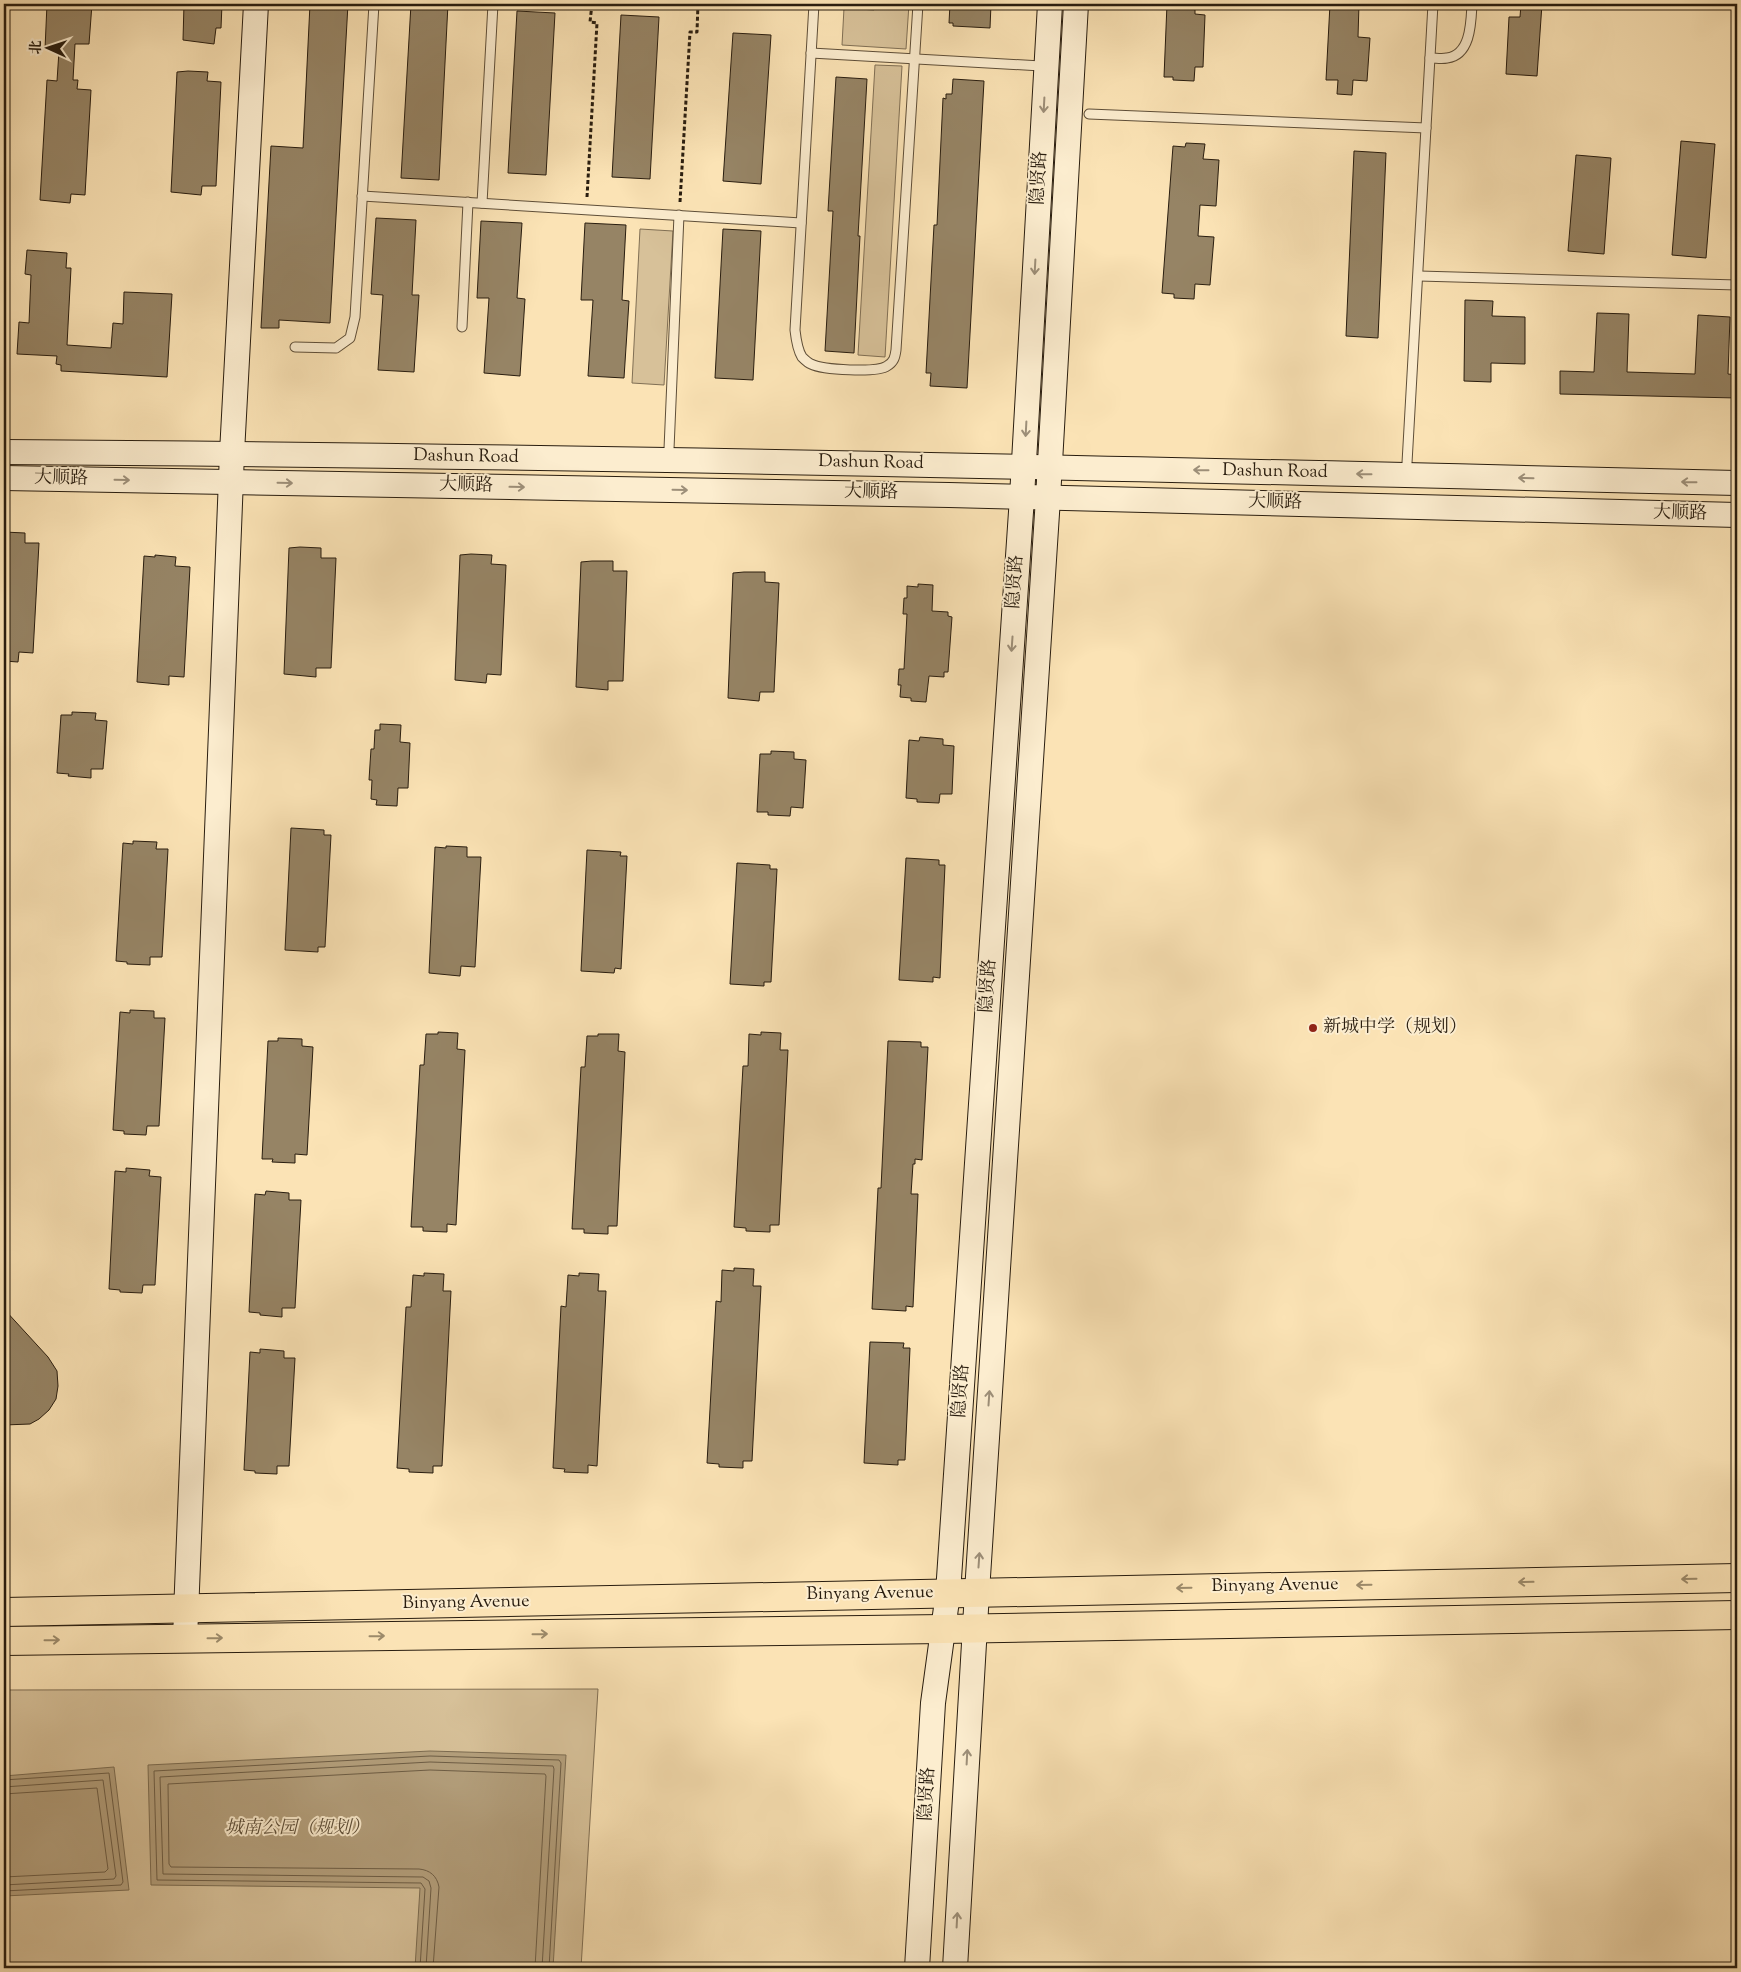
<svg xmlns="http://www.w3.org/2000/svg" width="1741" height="1972" viewBox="0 0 1741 1972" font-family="'Sorts Mill Goudy','Noto Serif SC',serif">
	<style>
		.green { fill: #d7c199; stroke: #806f54 }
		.water { fill: #b4a07d; stroke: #7c6c51 }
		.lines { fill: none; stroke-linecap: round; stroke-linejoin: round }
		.shore { stroke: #6e5e46; stroke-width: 1 }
		.building { fill: #968465; stroke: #291d0f }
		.lane-casing { stroke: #5e4e38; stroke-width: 11 }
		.secondary-casing { stroke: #291d0f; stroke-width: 26 }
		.highway-casing { stroke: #291d0f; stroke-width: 30 }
		.path { stroke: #291d0f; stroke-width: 3; stroke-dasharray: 4 2.5; stroke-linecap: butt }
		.lane { stroke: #fcedcf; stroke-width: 9 }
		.secondary { stroke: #fcedcf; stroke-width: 24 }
		.highway { stroke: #fbe3b5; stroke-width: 28 }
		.oneway { stroke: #9d8f79 }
		.oneway2 { stroke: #9c8a6a }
		.poi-dot { fill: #8f2418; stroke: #fcedcf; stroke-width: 2 }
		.labels { text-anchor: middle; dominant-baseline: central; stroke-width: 4; stroke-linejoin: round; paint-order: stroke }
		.street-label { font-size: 18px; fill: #291d0f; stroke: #fcedcf }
		.poi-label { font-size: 18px; fill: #291d0f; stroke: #fcedcf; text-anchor: start }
		.park-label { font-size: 18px; font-style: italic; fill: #5d4e38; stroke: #fcedcf }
	</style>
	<rect width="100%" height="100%" fill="#fbe3b5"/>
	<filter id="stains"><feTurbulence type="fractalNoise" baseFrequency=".004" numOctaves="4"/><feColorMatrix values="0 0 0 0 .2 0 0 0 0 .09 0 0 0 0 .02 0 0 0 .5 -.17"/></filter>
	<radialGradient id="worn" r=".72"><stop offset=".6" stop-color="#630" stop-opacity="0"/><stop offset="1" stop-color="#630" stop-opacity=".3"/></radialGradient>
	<g class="green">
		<path d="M 875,4 L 909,4 L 906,49 L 842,45 L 844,8 L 874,10 Z"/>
		<path d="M 875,65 L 902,66 L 885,357 L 858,355 Z"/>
		<path d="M 640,229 L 673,231 L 664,385 L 632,383 Z"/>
		<path d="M 598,1689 L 581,1968 L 4,1968 L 4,1690 Z"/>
	</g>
	<g class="water">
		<path d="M 430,1751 L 566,1755 L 553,1968 L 415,1968 L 420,1888 L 151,1885 L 148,1765 Z"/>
		<path d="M 114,1767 L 129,1890 L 4,1896 L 4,1776 Z"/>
	</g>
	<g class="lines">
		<g class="shore">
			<path d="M 4,1780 L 109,1773 L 123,1882 L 121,1885 L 4,1891"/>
			<path d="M 4,1787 L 103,1780 L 116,1876 L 114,1879 L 4,1885"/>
			<path d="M 4,1794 L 97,1788 L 108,1869 L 105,1872 L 4,1877"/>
			<path d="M 420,1968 L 425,1889 L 421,1883 L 157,1880 L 154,1771 L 430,1756 L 559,1760 L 561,1763 L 549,1968"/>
			<path d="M 426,1968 L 431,1888 L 429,1881 L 423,1877 L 163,1874 L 160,1777 L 430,1762 L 553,1766 L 554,1769 L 542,1968"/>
			<path d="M 433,1968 L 439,1887 C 437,1876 430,1870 419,1869 L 171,1867 L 169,1864 L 168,1784 L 430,1770 L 545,1774 L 546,1776 L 535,1968"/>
		</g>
	</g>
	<g class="building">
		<path d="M 47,4 L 92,4 L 89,44 L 75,44 L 73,80 L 78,80 L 77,89 L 91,90 L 85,195 L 71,194 L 70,203 L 40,200 L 47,80 L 57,81 L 59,51 L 45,49 Z"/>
		<path d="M 184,4 L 222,4 L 221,28 L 216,28 L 214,44 L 183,40 Z"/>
		<path d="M 310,4 L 348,4 L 330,323 L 279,320 L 279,328 L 261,328 L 271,146 L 303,148 Z"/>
		<path d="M 411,4 L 448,4 L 439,180 L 401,178 Z"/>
		<path d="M 950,4 L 991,4 L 990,28 L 953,26 L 953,23 L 949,23 Z"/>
		<path d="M 1167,4 L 1195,4 L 1195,14 L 1205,15 L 1203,67 L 1195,67 L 1194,81 L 1173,80 L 1173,77 L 1164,77 Z"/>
		<path d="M 1330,4 L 1359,4 L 1358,37 L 1370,38 L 1367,81 L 1353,80 L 1352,95 L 1337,94 L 1338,80 L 1326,80 Z"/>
		<path d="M 1521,4 L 1542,4 L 1537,76 L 1506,74 L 1509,17 L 1520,17 Z"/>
		<path d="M 517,11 L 555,13 L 546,175 L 508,173 Z"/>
		<path d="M 621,15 L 659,17 L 650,179 L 612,177 Z"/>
		<path d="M 733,33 L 771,35 L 761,184 L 723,181 Z"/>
		<path d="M 188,71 L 208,72 L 207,81 L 221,82 L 216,186 L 202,186 L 201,195 L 171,192 L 177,72 Z"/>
		<path d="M 836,77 L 867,79 L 858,236 L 860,236 L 854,353 L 825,351 L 833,211 L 828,211 Z"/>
		<path d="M 953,79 L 984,81 L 967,388 L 930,386 L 931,373 L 926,373 L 934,225 L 937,225 L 943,98 L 946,99 L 946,94 L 952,94 Z"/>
		<path d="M 1681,141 L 1715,144 L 1706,258 L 1672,255 Z"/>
		<path d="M 1186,143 L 1205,144 L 1203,159 L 1219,160 L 1216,206 L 1200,205 L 1198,236 L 1214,237 L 1210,285 L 1195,284 L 1194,299 L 1174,298 L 1174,294 L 1162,293 L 1173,146 L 1185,147 Z"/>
		<path d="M 1354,151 L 1386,153 L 1378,338 L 1346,336 Z"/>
		<path d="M 1576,155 L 1611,158 L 1604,254 L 1568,251 Z"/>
		<path d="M 376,218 L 416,220 L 412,295 L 419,295 L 414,372 L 378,370 L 383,295 L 371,294 Z"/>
		<path d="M 481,221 L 522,223 L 517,298 L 525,299 L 520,376 L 484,373 L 489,298 L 477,298 Z"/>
		<path d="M 585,223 L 626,225 L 622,300 L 629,301 L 624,378 L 588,376 L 593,300 L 581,300 Z"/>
		<path d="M 723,229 L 761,231 L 753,380 L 715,378 Z"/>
		<path d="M 27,250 L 67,253 L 66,268 L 71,268 L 67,345 L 111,348 L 113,323 L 123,324 L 124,292 L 172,294 L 167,377 L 61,371 L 61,365 L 56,364 L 57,356 L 17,354 L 19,322 L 29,323 L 31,275 L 25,274 Z"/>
		<path d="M 1465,300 L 1493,301 L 1492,316 L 1525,317 L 1525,364 L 1491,363 L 1491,382 L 1464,381 Z"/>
		<path d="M 1597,313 L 1629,314 L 1627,372 L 1695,374 L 1698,315 L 1730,317 L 1728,374 L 1737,375 L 1737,398 L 1560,394 L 1560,371 L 1594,372 Z"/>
		<path d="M 4,532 L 25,533 L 25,543 L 39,543 L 33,653 L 19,652 L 18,662 L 4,661 Z"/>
		<path d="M 300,547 L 321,548 L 321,558 L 336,558 L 331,668 L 316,668 L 316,677 L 284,674 L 289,548 Z"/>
		<path d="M 471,554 L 492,555 L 491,564 L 506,565 L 501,675 L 487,674 L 486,683 L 455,680 L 460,555 Z"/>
		<path d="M 155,555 L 176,557 L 175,566 L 190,567 L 184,677 L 169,676 L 169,685 L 137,682 L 144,556 L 155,557 Z"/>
		<path d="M 592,561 L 613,561 L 613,571 L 627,571 L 623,681 L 608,681 L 608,690 L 576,687 L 581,562 Z"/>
		<path d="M 744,572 L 765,572 L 765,582 L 779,583 L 774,692 L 760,692 L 759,701 L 728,698 L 733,573 Z"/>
		<path d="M 918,584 L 933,585 L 932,611 L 948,612 L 948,616 L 952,617 L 948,672 L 944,672 L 944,677 L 929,676 L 926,702 L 911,701 L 911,698 L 900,697 L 901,685 L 898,685 L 899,669 L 904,669 L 907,614 L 903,614 L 904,598 L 907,598 L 907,586 L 918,587 Z"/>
		<path d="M 72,712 L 96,713 L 95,720 L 107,721 L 103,769 L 91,769 L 91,778 L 68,776 L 69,774 L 57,773 L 61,715 L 72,715 Z"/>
		<path d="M 380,724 L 401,725 L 400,742 L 410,743 L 408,788 L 398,788 L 397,806 L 376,805 L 377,800 L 371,799 L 372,780 L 369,780 L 371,749 L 374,749 L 375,730 L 380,730 Z"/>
		<path d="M 920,737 L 943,739 L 943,745 L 954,746 L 952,794 L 940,794 L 939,803 L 917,802 L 917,799 L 906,798 L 909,740 L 919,741 Z"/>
		<path d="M 771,751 L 794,752 L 794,759 L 806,760 L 803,808 L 791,807 L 790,816 L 768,815 L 768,812 L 757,812 L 760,754 L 771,754 Z"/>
		<path d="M 291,828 L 324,830 L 324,835 L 331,835 L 325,947 L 318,947 L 318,952 L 285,950 Z"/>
		<path d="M 133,841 L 157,842 L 156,849 L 168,849 L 162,957 L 150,957 L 150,965 L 127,964 L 127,962 L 116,961 L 123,843 L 133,844 Z"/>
		<path d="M 446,846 L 467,847 L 467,857 L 481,857 L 475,967 L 461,966 L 460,976 L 429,973 L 435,847 L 446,848 Z"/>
		<path d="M 587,850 L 621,852 L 620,856 L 627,856 L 621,969 L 615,968 L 614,973 L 581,971 Z"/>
		<path d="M 906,858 L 939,860 L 939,865 L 945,865 L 940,978 L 933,977 L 933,982 L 899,980 Z"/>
		<path d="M 737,863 L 770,865 L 770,869 L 777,869 L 771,982 L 764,982 L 764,986 L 730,984 Z"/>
		<path d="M 130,1010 L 154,1011 L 154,1018 L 165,1018 L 159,1126 L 147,1126 L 146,1135 L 124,1134 L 124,1131 L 113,1130 L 120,1012 L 130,1013 Z"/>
		<path d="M 438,1032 L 458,1033 L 457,1049 L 465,1050 L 456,1225 L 447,1224 L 447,1232 L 423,1231 L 423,1227 L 411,1227 L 420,1065 L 424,1065 L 426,1034 L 438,1034 Z"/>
		<path d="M 761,1032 L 781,1033 L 780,1050 L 788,1050 L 779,1225 L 770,1225 L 770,1232 L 746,1231 L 746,1228 L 734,1227 L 743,1066 L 748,1066 L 749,1034 L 761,1035 Z"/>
		<path d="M 598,1034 L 619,1034 L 618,1051 L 625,1052 L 617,1226 L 608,1226 L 608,1234 L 584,1233 L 584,1229 L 572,1229 L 581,1067 L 585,1067 L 587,1036 L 598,1036 Z"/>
		<path d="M 278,1038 L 302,1039 L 302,1046 L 313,1047 L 307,1155 L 295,1154 L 295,1163 L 272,1162 L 273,1159 L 262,1159 L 268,1041 L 278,1041 Z"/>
		<path d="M 888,1041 L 921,1042 L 921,1047 L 928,1047 L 922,1160 L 915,1159 L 915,1164 L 913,1164 L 911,1194 L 918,1194 L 913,1307 L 906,1306 L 906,1311 L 872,1309 L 878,1188 L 881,1188 Z"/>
		<path d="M 126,1168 L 150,1170 L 149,1176 L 161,1177 L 155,1285 L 143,1285 L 142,1293 L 120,1292 L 120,1290 L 109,1289 L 115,1171 L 126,1172 Z"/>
		<path d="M 266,1191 L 289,1193 L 289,1200 L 301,1200 L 295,1308 L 282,1308 L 282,1317 L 260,1315 L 260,1313 L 249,1312 L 255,1194 L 265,1195 Z"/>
		<path d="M 734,1268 L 754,1269 L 753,1286 L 761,1286 L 752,1461 L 743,1461 L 743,1468 L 719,1467 L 719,1464 L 707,1463 L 716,1301 L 721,1302 L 722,1270 L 734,1271 Z"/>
		<path d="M 424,1273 L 444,1274 L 443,1291 L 451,1291 L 442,1466 L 433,1466 L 433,1473 L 409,1472 L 409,1469 L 397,1468 L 406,1307 L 411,1307 L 413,1275 L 424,1276 Z"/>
		<path d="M 579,1273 L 599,1274 L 598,1291 L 606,1291 L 597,1466 L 588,1465 L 588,1473 L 564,1472 L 565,1469 L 553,1468 L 561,1306 L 566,1307 L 568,1275 L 579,1276 Z"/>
		<path d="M 4,1309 L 48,1357 L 57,1371 L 58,1386 L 56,1399 L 49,1410 L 39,1419 L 30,1424 L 4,1425 Z"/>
		<path d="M 870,1342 L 904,1343 L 903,1348 L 910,1348 L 905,1460 L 898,1460 L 898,1465 L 864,1463 Z"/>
		<path d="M 260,1349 L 284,1351 L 284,1358 L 295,1358 L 289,1466 L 277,1466 L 277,1474 L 255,1473 L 255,1471 L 244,1470 L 250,1352 L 260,1353 Z"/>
	</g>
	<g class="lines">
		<g class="lane-casing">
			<g id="lane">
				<path d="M 814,4 L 795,330 C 796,339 797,349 802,357 C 804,359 808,363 811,364 C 823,370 877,373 887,366 C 894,362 895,357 896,350 L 918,4"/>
				<path d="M 811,53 L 1041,66"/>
				<path d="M 1430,58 C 1436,58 1442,59 1447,58 C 1471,55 1471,22 1472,4"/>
				<path d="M 1089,114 L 1426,128"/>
				<path d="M 362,196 L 801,223"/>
				<path d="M 482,203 L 493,4"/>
				<path d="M 1419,276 L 1737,285"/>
				<path d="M 462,327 L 468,202"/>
				<path d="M 295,347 L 336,348 L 350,338 L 355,317 L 374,4"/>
				<path d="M 669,449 L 679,215"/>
				<path d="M 1407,463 L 1433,4"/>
			</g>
		</g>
		<g class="secondary-casing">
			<g id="secondary">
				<path d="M 4,452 C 582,456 1159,469 1737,483"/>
				<path d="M 4,478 L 949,495 L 1737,515"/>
				<path d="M 185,1639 L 232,453 L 256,4"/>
				<path d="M 917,1968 L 933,1703 L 948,1593 L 1022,497 L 1050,4"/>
				<path d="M 955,1968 L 977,1592 L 1048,498 L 1076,4"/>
			</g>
		</g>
		<g class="highway-casing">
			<g id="highway">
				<path d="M 4,1612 L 1737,1578"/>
				<path d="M 4,1641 L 944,1629 L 1737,1615"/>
			</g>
		</g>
		<g class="path">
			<path d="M 587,197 L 597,23 L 590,22 L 592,4"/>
			<path d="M 680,202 L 690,32 L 697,32 L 698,4"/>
		</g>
		<use href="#lane" class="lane"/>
		<use href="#secondary" class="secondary"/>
		<use href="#highway" class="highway"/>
	</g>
	<defs><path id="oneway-shaft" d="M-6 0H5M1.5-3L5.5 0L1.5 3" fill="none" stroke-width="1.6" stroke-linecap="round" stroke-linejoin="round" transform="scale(1.25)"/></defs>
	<g class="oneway">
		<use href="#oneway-shaft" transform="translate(1044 105) rotate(93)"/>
		<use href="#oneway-shaft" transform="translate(1035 267) rotate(93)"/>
		<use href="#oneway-shaft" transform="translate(1026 429) rotate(93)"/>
		<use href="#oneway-shaft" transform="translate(1201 470) rotate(-179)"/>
		<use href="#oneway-shaft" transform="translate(1364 474) rotate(-179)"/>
		<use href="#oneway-shaft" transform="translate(1526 478) rotate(-179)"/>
		<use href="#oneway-shaft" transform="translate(122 480) rotate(1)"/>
		<use href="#oneway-shaft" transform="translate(1689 482) rotate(-179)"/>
		<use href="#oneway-shaft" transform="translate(285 483) rotate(1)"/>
		<use href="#oneway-shaft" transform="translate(517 487) rotate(1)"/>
		<use href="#oneway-shaft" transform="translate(680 490) rotate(1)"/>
		<use href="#oneway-shaft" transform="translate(1012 644) rotate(94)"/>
		<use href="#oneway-shaft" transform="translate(989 1398) rotate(-86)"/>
		<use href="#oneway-shaft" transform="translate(979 1560) rotate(-86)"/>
		<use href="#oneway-shaft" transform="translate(967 1757) rotate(-87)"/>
		<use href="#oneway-shaft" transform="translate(957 1920) rotate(-87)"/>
	</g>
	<g class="oneway2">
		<use href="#oneway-shaft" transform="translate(1689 1579) rotate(179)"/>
		<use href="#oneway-shaft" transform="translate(1526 1582) rotate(179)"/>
		<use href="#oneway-shaft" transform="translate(1364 1585) rotate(179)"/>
		<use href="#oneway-shaft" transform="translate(1184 1588) rotate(179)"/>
		<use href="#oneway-shaft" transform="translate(540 1634) rotate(-1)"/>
		<use href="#oneway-shaft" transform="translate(377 1636) rotate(-1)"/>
		<use href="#oneway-shaft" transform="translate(215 1638) rotate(-1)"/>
		<use href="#oneway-shaft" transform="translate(52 1640) rotate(-1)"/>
	</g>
	<circle class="poi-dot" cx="1313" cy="1028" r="5"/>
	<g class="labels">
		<g class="street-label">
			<text transform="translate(1040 178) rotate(-87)">隐贤路</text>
			<text transform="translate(466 457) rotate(1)">Dashun Road</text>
			<text transform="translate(871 463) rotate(1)">Dashun Road</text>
			<text transform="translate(1275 472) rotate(1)">Dashun Road</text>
			<text transform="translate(61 479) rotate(1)">大顺路</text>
			<text transform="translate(466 486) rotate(1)">大顺路</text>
			<text transform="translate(871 493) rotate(1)">大顺路</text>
			<text transform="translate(1275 503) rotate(1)">大顺路</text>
			<text transform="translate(1680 514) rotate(1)">大顺路</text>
			<text transform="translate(1016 582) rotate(-86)">隐贤路</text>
			<text transform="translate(989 986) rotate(-86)">隐贤路</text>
			<text transform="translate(962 1391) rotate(-86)">隐贤路</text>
			<text transform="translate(1275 1586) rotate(-1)">Binyang Avenue</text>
			<text transform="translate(870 1594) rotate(-1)">Binyang Avenue</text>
			<text transform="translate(466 1603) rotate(-1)">Binyang Avenue</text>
			<text transform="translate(928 1794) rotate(-87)">隐贤路</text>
		</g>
		<g class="poi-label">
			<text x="1323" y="1028">新城中学（规划）</text>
		</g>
		<g class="park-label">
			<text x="297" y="1829">城南公园（规划）</text>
		</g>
	</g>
	<rect width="1741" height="1972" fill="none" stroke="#fbe3b5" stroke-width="20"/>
	<rect x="5" y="5" width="1731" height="1962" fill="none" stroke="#291d0f" stroke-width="2.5"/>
	<rect x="10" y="10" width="1721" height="1952" fill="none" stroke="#291d0f"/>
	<g transform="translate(48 48) rotate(273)" stroke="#fcedcf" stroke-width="4" paint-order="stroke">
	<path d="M0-4L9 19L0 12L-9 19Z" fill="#291d0f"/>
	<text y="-8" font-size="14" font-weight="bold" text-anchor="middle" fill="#291d0f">北</text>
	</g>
	<rect width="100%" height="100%" filter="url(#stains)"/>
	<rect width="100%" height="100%" fill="url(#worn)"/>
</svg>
